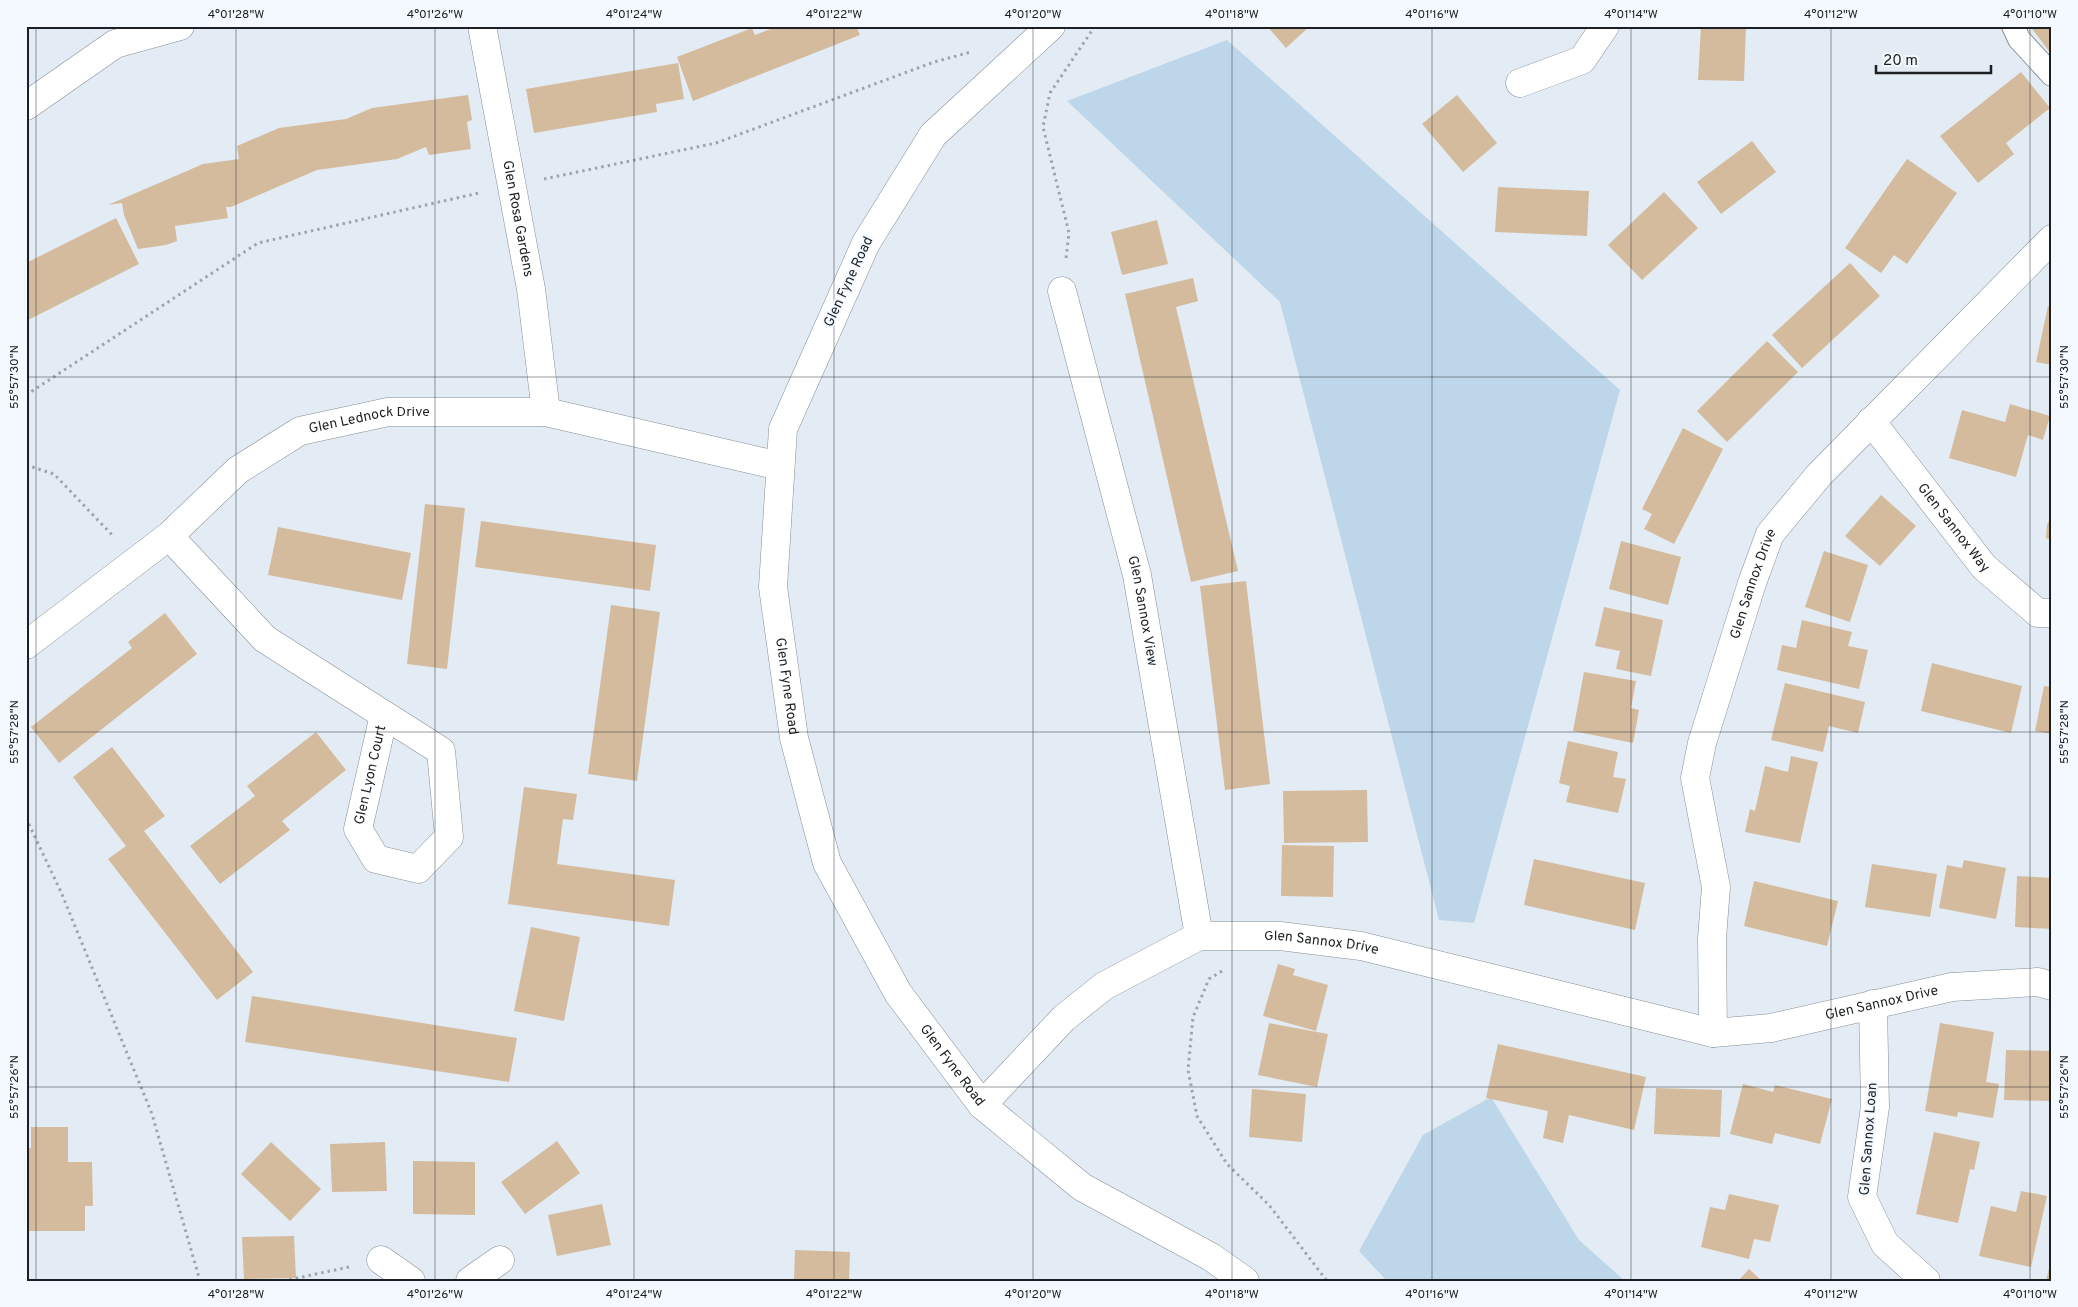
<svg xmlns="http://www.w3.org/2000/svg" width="2078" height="1307" viewBox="0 0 2078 1307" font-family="Overpass,sans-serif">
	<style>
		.green { fill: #bed6e9 }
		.building { fill: #d4bb9e }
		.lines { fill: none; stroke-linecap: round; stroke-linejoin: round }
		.lane-casing { stroke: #868f96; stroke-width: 24 }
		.street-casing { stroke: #868f96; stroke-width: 29 }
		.secondary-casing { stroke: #868f96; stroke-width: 29 }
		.path { stroke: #9da5ab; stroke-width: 3; stroke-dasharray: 2.5 4; stroke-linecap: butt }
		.lane { stroke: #fff; stroke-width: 22 }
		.street { stroke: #fff; stroke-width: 28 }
		.secondary { stroke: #fff; stroke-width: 28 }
		.ticks { fill: none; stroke: #1c2023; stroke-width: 1; stroke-opacity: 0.45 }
		.labels { text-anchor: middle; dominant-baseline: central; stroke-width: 4; stroke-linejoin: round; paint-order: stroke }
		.street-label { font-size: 14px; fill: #1c2023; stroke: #f3f9fe }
		.neatline { fill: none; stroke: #1c2023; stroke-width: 2 }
		.ticks-label { font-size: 12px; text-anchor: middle; fill: #1c2023 }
	</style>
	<rect width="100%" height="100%" fill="#e3ecf4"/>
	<g class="green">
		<path d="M 1227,40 L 1620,390 L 1474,923 L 1439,920 L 1280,302 L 1067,101 Z"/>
		<path d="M 1491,1097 L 1579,1240 L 1625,1281 L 1387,1281 L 1359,1251 L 1423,1135 Z"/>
	</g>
	<g class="building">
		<path d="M 778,26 L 856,26 L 860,35 L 693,101 L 677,57 L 752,28 L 755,35 Z"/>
		<path d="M 1267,26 L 1310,26 L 1286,48 Z"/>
		<path d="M 1701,26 L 1746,26 L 1744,81 L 1698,80 Z"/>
		<path d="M 2030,26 L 2052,26 L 2052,55 Z"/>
		<path d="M 678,63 L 684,99 L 656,104 L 657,112 L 534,133 L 526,89 Z"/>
		<path d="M 2021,72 L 2050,108 L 2006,143 L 2014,154 L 1978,183 L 1940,136 Z"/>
		<path d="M 468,95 L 472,120 L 467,122 L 471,149 L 429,155 L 426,147 L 397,159 L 317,170 L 231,207 L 226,207 L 228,218 L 175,226 L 177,241 L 166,245 L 138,249 L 124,215 L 122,203 L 108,205 L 203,164 L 239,159 L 237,146 L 279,128 L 346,119 L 372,108 Z"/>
		<path d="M 1457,95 L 1497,143 L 1463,172 L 1422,124 Z"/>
		<path d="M 1752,141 L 1776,172 L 1721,214 L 1697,182 Z"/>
		<path d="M 1907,159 L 1957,193 L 1907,264 L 1894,255 L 1881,273 L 1845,248 Z"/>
		<path d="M 1498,187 L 1589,191 L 1587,236 L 1495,232 Z"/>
		<path d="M 1664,192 L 1698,228 L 1642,280 L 1608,245 Z"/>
		<path d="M 116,218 L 139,264 L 26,321 L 26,263 Z"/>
		<path d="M 1157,220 L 1168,264 L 1122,275 L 1111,232 Z"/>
		<path d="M 1850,263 L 1880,296 L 1802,368 L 1772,335 Z"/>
		<path d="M 1193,278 L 1198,301 L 1176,307 L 1238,571 L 1191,582 L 1125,294 Z"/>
		<path d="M 2048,306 L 2052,307 L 2052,365 L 2036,362 Z"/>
		<path d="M 1767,341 L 1798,372 L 1727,442 L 1697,411 Z"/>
		<path d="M 2010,404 L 2050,416 L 2043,440 L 2028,435 L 2016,477 L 1949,458 L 1962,410 L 2005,422 Z"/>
		<path d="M 1683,428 L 1723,449 L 1674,544 L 1644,529 L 1652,514 L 1642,509 Z"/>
		<path d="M 1881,495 L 1916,526 L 1880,566 L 1845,536 Z"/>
		<path d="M 425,504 L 465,508 L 447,669 L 407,664 Z"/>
		<path d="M 2052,513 L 2052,540 L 2046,538 L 2047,525 Z"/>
		<path d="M 481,521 L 656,545 L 650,591 L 475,567 Z"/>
		<path d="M 278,527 L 411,553 L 402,600 L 268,575 Z"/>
		<path d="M 1621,541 L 1681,557 L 1668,605 L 1609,589 Z"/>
		<path d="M 1824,551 L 1868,565 L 1850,622 L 1805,607 Z"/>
		<path d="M 1246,581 L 1270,784 L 1225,790 L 1200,586 Z"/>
		<path d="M 611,605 L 660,612 L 637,781 L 588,774 Z"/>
		<path d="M 1604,607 L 1663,620 L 1651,676 L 1616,669 L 1620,651 L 1595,646 Z"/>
		<path d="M 165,613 L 197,654 L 59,763 L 31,727 L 132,648 L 128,642 Z"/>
		<path d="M 1802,620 L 1852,632 L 1848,646 L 1868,650 L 1859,689 L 1777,670 L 1782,645 L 1796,648 Z"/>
		<path d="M 1932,663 L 2022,686 L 2011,733 L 1921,711 Z"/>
		<path d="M 1584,672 L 1636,681 L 1631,708 L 1639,710 L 1633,743 L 1573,731 Z"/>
		<path d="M 1785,683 L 1865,702 L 1858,733 L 1829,726 L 1823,752 L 1771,740 Z"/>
		<path d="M 2044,686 L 2052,687 L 2052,734 L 2035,731 Z"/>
		<path d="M 316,732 L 346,770 L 282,821 L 290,830 L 220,884 L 190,846 L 255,796 L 247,786 Z"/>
		<path d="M 1568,741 L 1618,752 L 1613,777 L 1626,779 L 1618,813 L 1566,802 L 1570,786 L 1559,783 Z"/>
		<path d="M 112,747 L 165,816 L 144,831 L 253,972 L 217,1000 L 108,859 L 126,846 L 73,777 Z"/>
		<path d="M 1791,756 L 1818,762 L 1800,843 L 1745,832 L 1750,809 L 1755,811 L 1765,766 L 1788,772 Z"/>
		<path d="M 524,787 L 577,794 L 573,820 L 563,819 L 557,864 L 675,880 L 669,926 L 508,904 Z"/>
		<path d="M 1367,790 L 1368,842 L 1284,843 L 1283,791 Z"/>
		<path d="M 1282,845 L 1334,846 L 1333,897 L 1281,896 Z"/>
		<path d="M 1534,859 L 1645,883 L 1635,930 L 1524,905 Z"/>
		<path d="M 1964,860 L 2006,868 L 1996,919 L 1939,908 L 1947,865 L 1962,868 Z"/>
		<path d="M 1872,864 L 1937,874 L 1930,917 L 1865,907 Z"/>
		<path d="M 2017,876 L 2052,878 L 2052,929 L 2015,927 Z"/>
		<path d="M 1754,881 L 1838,901 L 1827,946 L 1744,926 Z"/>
		<path d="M 531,927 L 580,937 L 564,1021 L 514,1011 Z"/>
		<path d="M 1278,964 L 1295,969 L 1293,975 L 1328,985 L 1316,1031 L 1263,1016 Z"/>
		<path d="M 252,996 L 517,1038 L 509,1082 L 245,1042 Z"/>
		<path d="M 1269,1023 L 1328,1034 L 1317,1087 L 1258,1075 Z"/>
		<path d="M 1940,1023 L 1994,1032 L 1986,1082 L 1999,1084 L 1993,1118 L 1958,1112 L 1957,1117 L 1925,1111 Z"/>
		<path d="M 1498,1044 L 1646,1077 L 1634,1130 L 1569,1115 L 1563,1143 L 1543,1138 L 1548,1111 L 1486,1098 Z"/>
		<path d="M 2006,1050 L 2052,1051 L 2052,1101 L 2004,1100 Z"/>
		<path d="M 1743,1084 L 1773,1092 L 1775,1085 L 1832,1099 L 1820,1144 L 1775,1133 L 1772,1144 L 1730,1134 Z"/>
		<path d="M 1656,1088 L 1722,1090 L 1720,1137 L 1654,1134 Z"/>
		<path d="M 1252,1089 L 1306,1094 L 1302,1142 L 1249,1137 Z"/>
		<path d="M 31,1127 L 68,1127 L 68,1162 L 92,1162 L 93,1206 L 85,1206 L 85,1231 L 26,1231 L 26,1148 L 31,1148 Z"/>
		<path d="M 1934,1132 L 1980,1142 L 1974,1170 L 1970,1169 L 1958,1223 L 1916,1214 Z"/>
		<path d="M 557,1141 L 580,1173 L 525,1214 L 501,1182 Z"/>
		<path d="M 271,1142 L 321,1189 L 290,1221 L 241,1174 Z"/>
		<path d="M 385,1142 L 387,1191 L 332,1192 L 330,1144 Z"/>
		<path d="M 413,1161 L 475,1162 L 475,1215 L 413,1214 Z"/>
		<path d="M 2021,1191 L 2047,1196 L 2031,1267 L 1979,1256 L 1991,1206 L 2016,1212 Z"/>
		<path d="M 1729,1194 L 1779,1205 L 1770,1242 L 1754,1239 L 1749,1259 L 1701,1247 L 1710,1207 L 1725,1210 Z"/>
		<path d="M 602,1204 L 611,1245 L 557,1256 L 548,1215 Z"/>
		<path d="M 294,1236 L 296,1278 L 244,1279 L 242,1237 Z"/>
		<path d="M 795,1250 L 850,1252 L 849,1281 L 794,1281 Z"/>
		<path d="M 2051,1260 L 2052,1281 L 2046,1281 Z"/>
		<path d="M 1749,1269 L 1762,1281 L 1738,1281 Z"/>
	</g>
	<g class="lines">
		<g class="lane-casing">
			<path id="lane" d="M 2013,26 L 2019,39 L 2052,75"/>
		</g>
		<g class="street-casing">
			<g id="street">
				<path id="s1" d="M 482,26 L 531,289 L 546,412"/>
				<path d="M 1520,83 L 1582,60 L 1605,26"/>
				<path d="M 26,106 L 115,44 L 180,26"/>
				<path id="s2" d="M 1062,291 L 1137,575 L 1199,936"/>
				<path id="s3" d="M 1871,421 L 1984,567 L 2038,613 L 2052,613"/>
				<path id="s4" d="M 169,536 L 265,639 L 441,751 L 449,837 L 418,869 L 376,859 L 358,829 L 384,715"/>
				<path id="s5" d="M 26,645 L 169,536 L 238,470 L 300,431 L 388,412 L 546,412 L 780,466"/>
				<path d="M 1873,1004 L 1875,1107 L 1862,1197 L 1885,1244 L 1926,1281"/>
				<path id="s6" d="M 1713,1033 L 1712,938 L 1716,887 L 1695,778 L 1702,743 L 1752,583 L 1770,534 L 1819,475 L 2052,239"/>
				<path id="s7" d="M 982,1105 L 1064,1018 L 1104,986 L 1199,936 L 1280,936 L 1361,946 L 1713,1033 L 1771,1028 L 1952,987 L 2038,982 L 2052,986"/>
				<path d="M 381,1260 L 411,1281"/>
				<path d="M 470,1281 L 500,1260"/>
			</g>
		</g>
		<g class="secondary-casing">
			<g id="secondary">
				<path id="s8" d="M 1051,26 L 933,135 L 866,243 L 783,429 L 773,587 L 794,738 L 827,863 L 898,993 L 982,1105 L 1082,1187 L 1211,1257 L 1245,1281"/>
			</g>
		</g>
		<g class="path">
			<path d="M 544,179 L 716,143 L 934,62 L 971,52"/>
			<path d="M 1066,258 L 1069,233 L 1043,127 L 1050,93 L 1095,26"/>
			<path d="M 26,395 L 258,243 L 479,193"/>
			<path d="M 26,465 L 54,474 L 114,537"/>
			<path d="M 26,818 L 61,892 L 152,1114 L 200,1281"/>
			<path d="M 1222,971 L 1209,979 L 1193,1017 L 1188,1070 L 1197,1116 L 1227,1164 L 1269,1205 L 1327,1281"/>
			<path d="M 283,1281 L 349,1267"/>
		</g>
		<use href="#lane" class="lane"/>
		<use href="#street" class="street"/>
		<use href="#secondary" class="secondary"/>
	</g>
	<path class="ticks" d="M 36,26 L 36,1281M 236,26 L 236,1281M 435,26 L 435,1281M 634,26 L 634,1281M 834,26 L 834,1281M 1033,26 L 1033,1281M 1232,26 L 1232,1281M 1432,26 L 1432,1281M 1631,26 L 1631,1281M 1831,26 L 1831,1281M 2030,26 L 2030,1281M 26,377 L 2052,377M 26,732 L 2052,732M 26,1087 L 2052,1087"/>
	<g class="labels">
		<g class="street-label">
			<text stroke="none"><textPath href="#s1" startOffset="196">Glen Rosa Gardens</textPath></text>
			<text transform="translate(849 282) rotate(-65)">Glen Fyne Road</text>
			<text stroke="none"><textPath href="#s5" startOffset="419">Glen Lednock Drive</textPath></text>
			<text stroke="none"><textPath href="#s3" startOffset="135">Glen Sannox Way</textPath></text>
			<text stroke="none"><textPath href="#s6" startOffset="460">Glen Sannox Drive</textPath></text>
			<text stroke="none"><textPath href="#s2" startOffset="330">Glen Sannox View</textPath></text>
			<text stroke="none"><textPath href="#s8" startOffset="750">Glen Fyne Road</textPath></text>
			<text stroke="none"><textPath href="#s4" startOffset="614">Glen Lyon Court</textPath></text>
			<text stroke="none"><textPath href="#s7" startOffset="401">Glen Sannox Drive</textPath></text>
			<text stroke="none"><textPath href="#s7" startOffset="975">Glen Sannox Drive</textPath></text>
			<text stroke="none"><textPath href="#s8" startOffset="1170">Glen Fyne Road</textPath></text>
			<text transform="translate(1869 1139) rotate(-86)">Glen Sannox Loan</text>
		</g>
	</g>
	<rect width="2078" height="1307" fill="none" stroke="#f3f9fe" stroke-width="55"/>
	<path d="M1876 65v8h115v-8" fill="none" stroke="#1c2023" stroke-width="2.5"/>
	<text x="1883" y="65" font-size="15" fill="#1c2023" stroke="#f3f9fe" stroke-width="4" paint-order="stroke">20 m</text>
	<rect x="28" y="28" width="2022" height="1252" class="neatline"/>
	<g class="ticks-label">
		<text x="236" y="18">4°01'28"W</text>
		<text x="435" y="18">4°01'26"W</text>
		<text x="634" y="18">4°01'24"W</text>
		<text x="834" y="18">4°01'22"W</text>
		<text x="1033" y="18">4°01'20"W</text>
		<text x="1232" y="18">4°01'18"W</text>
		<text x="1432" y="18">4°01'16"W</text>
		<text x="1631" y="18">4°01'14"W</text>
		<text x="1831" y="18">4°01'12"W</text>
		<text x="2030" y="18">4°01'10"W</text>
		<text transform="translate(14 377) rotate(-90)" y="4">55°57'30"N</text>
		<text transform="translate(2064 377) rotate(-90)" y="4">55°57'30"N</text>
		<text transform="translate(14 732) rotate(-90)" y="4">55°57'28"N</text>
		<text transform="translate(2064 732) rotate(-90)" y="4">55°57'28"N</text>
		<text transform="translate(14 1087) rotate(-90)" y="4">55°57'26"N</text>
		<text transform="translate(2064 1087) rotate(-90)" y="4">55°57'26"N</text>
		<text x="236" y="1298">4°01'28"W</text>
		<text x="435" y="1298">4°01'26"W</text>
		<text x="634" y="1298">4°01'24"W</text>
		<text x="834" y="1298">4°01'22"W</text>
		<text x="1033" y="1298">4°01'20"W</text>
		<text x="1232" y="1298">4°01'18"W</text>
		<text x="1432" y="1298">4°01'16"W</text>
		<text x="1631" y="1298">4°01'14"W</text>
		<text x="1831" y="1298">4°01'12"W</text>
		<text x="2030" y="1298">4°01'10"W</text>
	</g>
</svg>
